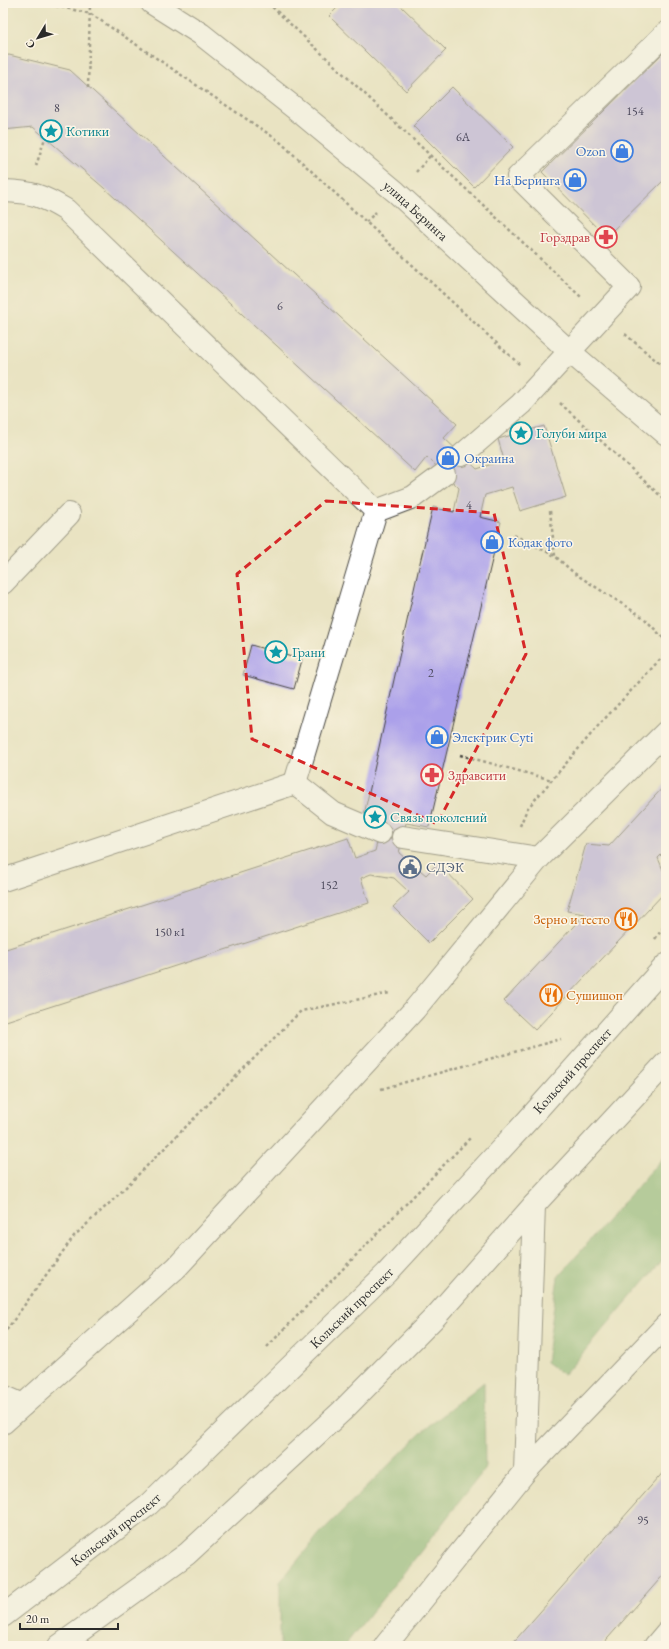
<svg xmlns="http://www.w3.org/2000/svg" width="669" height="1649" viewBox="0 0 669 1649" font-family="'EB Garamond',serif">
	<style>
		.forest { fill: #79ae6a; stroke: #526c4a }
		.building { fill: #aba0ea }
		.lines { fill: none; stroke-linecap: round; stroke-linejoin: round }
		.minor-casing { stroke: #484742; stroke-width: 24 }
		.major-casing { stroke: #484742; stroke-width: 24 }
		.path { stroke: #484742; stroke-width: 2.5; stroke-dasharray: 3 3; stroke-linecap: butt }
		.minor { stroke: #fff; stroke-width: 22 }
		.major { stroke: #fff; stroke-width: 22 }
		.marked { fill: none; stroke: #d62828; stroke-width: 3; stroke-dasharray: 8 5; stroke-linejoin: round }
		.labels { text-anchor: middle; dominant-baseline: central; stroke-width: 3; stroke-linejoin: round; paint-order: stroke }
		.number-label { font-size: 12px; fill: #4b485b }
		.culture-label { font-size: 14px; fill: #0d838f; stroke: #fcf5e5; text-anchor: start }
		.shop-label { font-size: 14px; fill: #366cbe; stroke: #fcf5e5; text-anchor: start }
		.street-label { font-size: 14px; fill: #2b2b2b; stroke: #fcf5e5 }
		.health-label { font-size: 14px; fill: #be3a42; stroke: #fcf5e5; text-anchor: end }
		.service-label { font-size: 14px; fill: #4e5e75; stroke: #fcf5e5; text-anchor: start }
		.food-label { font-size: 14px; fill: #c56008; stroke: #fcf5e5; text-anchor: end }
	</style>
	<rect width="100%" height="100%" fill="#fcf5e5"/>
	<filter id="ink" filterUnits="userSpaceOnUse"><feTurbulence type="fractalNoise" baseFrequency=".025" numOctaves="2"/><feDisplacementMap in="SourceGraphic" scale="8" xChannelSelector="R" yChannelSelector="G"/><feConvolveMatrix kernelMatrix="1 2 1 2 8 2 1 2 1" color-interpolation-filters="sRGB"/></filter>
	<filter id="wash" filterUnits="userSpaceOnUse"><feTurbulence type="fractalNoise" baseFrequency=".012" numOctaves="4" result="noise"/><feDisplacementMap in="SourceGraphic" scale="16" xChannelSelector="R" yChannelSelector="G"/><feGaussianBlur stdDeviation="0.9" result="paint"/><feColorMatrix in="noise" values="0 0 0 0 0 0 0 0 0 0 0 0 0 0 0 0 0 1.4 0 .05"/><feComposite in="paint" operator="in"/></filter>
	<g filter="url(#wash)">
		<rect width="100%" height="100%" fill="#e9e3c2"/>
		<g class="forest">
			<path d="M 666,1154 L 666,1256 L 564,1375 L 546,1362 L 558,1277 Z"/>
			<path d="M 484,1382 L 485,1469 L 410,1565 L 344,1646 L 280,1646 L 280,1582 L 320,1533 L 422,1432 Z"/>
		</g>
		<g id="blocks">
			<g class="building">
				<path d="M 342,3 L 350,3 L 354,6 L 357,3 L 398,3 L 446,50 L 406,91 L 329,16 Z"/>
				<path d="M 666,50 L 666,178 L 606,237 L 542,172 Z"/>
				<path d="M 9,55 L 70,70 L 457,424 L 444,438 L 477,469 L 504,460 L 498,439 L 544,426 L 566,497 L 520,511 L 512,487 L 485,495 L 480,517 L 501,522 L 429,827 L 406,823 L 399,853 L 426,875 L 438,863 L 473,899 L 429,943 L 393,907 L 409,892 L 394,878 L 371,874 L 361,878 L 369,903 L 3,1022 L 3,950 L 348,838 L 355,858 L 375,851 L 383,818 L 364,815 L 419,567 L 433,507 L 454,512 L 459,488 L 427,457 L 415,472 L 104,188 L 33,127 L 3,130 L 3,56 Z"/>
				<path d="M 452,87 L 513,147 L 474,187 L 413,126 Z"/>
				<path d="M 251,645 L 302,660 L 294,689 L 243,675 Z"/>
				<path d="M 666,784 L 666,850 L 658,858 L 666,877 L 666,891 L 535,1030 L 504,1001 L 585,914 L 567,911 L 586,844 L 609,846 Z"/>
				<path d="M 666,1469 L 666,1572 L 601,1646 L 510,1646 Z"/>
			</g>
		</g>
	</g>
	<g filter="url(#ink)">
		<use href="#blocks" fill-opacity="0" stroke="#484742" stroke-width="1"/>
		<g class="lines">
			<g class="minor-casing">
				<g id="minor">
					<path id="s1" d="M 152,3 L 201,34 L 301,113 L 396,192 L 569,351 L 666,434"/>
					<path d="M 3,191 C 32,192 41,195 66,210 L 376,511 L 295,783"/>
					<path d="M 462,455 L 521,404 L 629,287 L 518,177 L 666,33"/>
					<path d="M 376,511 L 413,497 L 444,474"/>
					<path d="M 3,583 L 69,514"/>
					<path d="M 403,837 L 539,858"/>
					<path d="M 3,880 L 295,783 L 333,813 L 380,833"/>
					<path d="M 3,1396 L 23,1405"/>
					<path d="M 3,1423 L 177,1267 L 415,1009 L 539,858 L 666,732"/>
					<path d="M 525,1472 L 534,1205"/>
					<path d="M 385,1646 L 525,1472 L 666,1325"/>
					<path d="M 655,1646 L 666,1633"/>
				</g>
			</g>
			<g class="major-casing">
				<g id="major">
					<path id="s2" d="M 3,1616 L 149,1504 L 387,1273 L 528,1120 L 666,965"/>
					<path d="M 59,1646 L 187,1554 L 342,1411 L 436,1316 L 534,1205 L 666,1063"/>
				</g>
			</g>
			<g class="path">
				<path d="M 44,3 L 91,14 L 279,141 L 520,365"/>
				<path d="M 268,3 L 581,297"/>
				<path d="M 88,88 L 90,3"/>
				<path d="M 36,166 L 45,138"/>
				<path d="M 416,172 L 430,156"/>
				<path d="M 366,222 L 376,212"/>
				<path d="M 625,334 L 666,369"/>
				<path d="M 560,403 L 666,501"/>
				<path d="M 550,511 L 555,556"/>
				<path d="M 514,535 L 555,556 L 574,573 L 644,618 L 666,641"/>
				<path d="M 460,755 L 552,780"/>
				<path d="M 520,826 L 527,809 L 598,726 L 666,653"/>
				<path d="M 655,939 L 666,924"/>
				<path d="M 381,1089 L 561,1039"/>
				<path d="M 3,1335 L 74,1236 L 115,1198 L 301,1011 L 390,993"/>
				<path d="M 267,1347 L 471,1137"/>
			</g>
			<use href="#minor" class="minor"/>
			<use href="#major" class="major"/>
		</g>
	</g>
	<path d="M0 0H669V1649H0ZM 326,501 L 494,513 L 526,654 L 437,824 L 252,739 L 237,574 Z" fill="#e9e3c2" fill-opacity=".55" fill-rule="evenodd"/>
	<path class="marked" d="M 326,501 L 494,513 L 526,654 L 437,824 L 252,739 L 237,574 Z"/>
	<defs>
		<g id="sight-ring" transform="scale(1.15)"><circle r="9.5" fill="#fcf5e5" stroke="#0f9aa8" stroke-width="1.5"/><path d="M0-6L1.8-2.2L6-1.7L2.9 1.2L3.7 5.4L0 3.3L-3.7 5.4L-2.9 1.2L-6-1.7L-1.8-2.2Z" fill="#0f9aa8"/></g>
		<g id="shop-ring" transform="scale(1.15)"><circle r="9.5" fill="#fcf5e5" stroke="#3f7fe0" stroke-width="1.5"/><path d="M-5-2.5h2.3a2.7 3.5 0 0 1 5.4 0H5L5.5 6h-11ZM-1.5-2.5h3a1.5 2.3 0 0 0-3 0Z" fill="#3f7fe0"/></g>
		<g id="pharmacy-ring" transform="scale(1.15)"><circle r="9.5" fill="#fcf5e5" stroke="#e0444e" stroke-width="1.5"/><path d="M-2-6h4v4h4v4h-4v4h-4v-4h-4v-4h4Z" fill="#e0444e"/></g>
		<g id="civic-ring" transform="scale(1.15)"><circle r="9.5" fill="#fcf5e5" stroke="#5c6f8a" stroke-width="1.5"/><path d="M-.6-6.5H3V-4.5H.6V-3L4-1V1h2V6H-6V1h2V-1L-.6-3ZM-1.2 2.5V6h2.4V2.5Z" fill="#5c6f8a"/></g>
		<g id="restaurant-ring" transform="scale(1.15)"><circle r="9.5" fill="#fcf5e5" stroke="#e8710a" stroke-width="1.5"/><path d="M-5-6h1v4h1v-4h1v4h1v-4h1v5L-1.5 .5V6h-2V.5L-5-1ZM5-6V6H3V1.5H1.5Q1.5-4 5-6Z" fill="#e8710a"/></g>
	</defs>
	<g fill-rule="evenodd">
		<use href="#sight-ring" x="51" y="131"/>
		<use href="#shop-ring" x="622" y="151"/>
		<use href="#shop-ring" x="575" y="180"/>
		<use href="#pharmacy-ring" x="606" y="237"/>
		<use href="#sight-ring" x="521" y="433"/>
		<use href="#shop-ring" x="448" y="458"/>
		<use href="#shop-ring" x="492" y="542"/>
		<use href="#sight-ring" x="276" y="652"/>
		<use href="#shop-ring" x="437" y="737"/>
		<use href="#pharmacy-ring" x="432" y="775"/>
		<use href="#sight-ring" x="375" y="817"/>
		<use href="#civic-ring" x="410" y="867"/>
		<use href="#restaurant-ring" x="626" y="919"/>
		<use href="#restaurant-ring" x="551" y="995"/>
	</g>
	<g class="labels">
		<g class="number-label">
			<text x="57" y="108">8</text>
			<text x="635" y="111">154</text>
			<text x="463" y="137">6А</text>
			<text x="280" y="306">6</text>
			<text x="469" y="505">4</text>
			<text x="431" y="673">2</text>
			<text x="329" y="885">152</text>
			<text x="170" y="932">150 к1</text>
			<text x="643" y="1520">95</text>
		</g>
		<g class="culture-label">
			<text x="66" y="131">Котики</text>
			<text x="536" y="433">Голуби мира</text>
			<text x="292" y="652">Грани</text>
			<text x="390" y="817">Связь поколений</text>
		</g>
		<g class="shop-label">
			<text x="606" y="151" text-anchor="end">Ozon</text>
			<text x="560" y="180" text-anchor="end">На Беринга</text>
			<text x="464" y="458">Окраина</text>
			<text x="508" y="542">Кодак фото</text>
			<text x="452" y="737">Электрик Cyti</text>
		</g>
		<g class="street-label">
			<text stroke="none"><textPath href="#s1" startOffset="336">улица Беринга</textPath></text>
			<text stroke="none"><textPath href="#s2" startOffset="790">Кольский проспект</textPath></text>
			<text stroke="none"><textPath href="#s2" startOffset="466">Кольский проспект</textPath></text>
			<text stroke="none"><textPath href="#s2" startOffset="142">Кольский проспект</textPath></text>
		</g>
		<g class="health-label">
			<text x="590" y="237">Горздрав</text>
			<text x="448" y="775" text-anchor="start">Здравсити</text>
		</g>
		<g class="service-label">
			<text x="426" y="867">СДЭК</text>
		</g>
		<g class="food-label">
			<text x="610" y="919">Зерно и тесто</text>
			<text x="566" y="995" text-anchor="start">Сушишоп</text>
		</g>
	</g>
	<rect width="669" height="1649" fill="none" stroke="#fcf5e5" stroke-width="16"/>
	<g transform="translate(38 38) rotate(232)" stroke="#fcf5e5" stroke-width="3" paint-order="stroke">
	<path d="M0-3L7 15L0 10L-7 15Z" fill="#2b2b2b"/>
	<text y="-6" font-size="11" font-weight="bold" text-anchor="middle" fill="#2b2b2b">С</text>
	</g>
	<path d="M20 1623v6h98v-6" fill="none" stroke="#2b2b2b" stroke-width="2"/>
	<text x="26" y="1623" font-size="12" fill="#2b2b2b" stroke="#fcf5e5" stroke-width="3" paint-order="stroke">20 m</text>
</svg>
